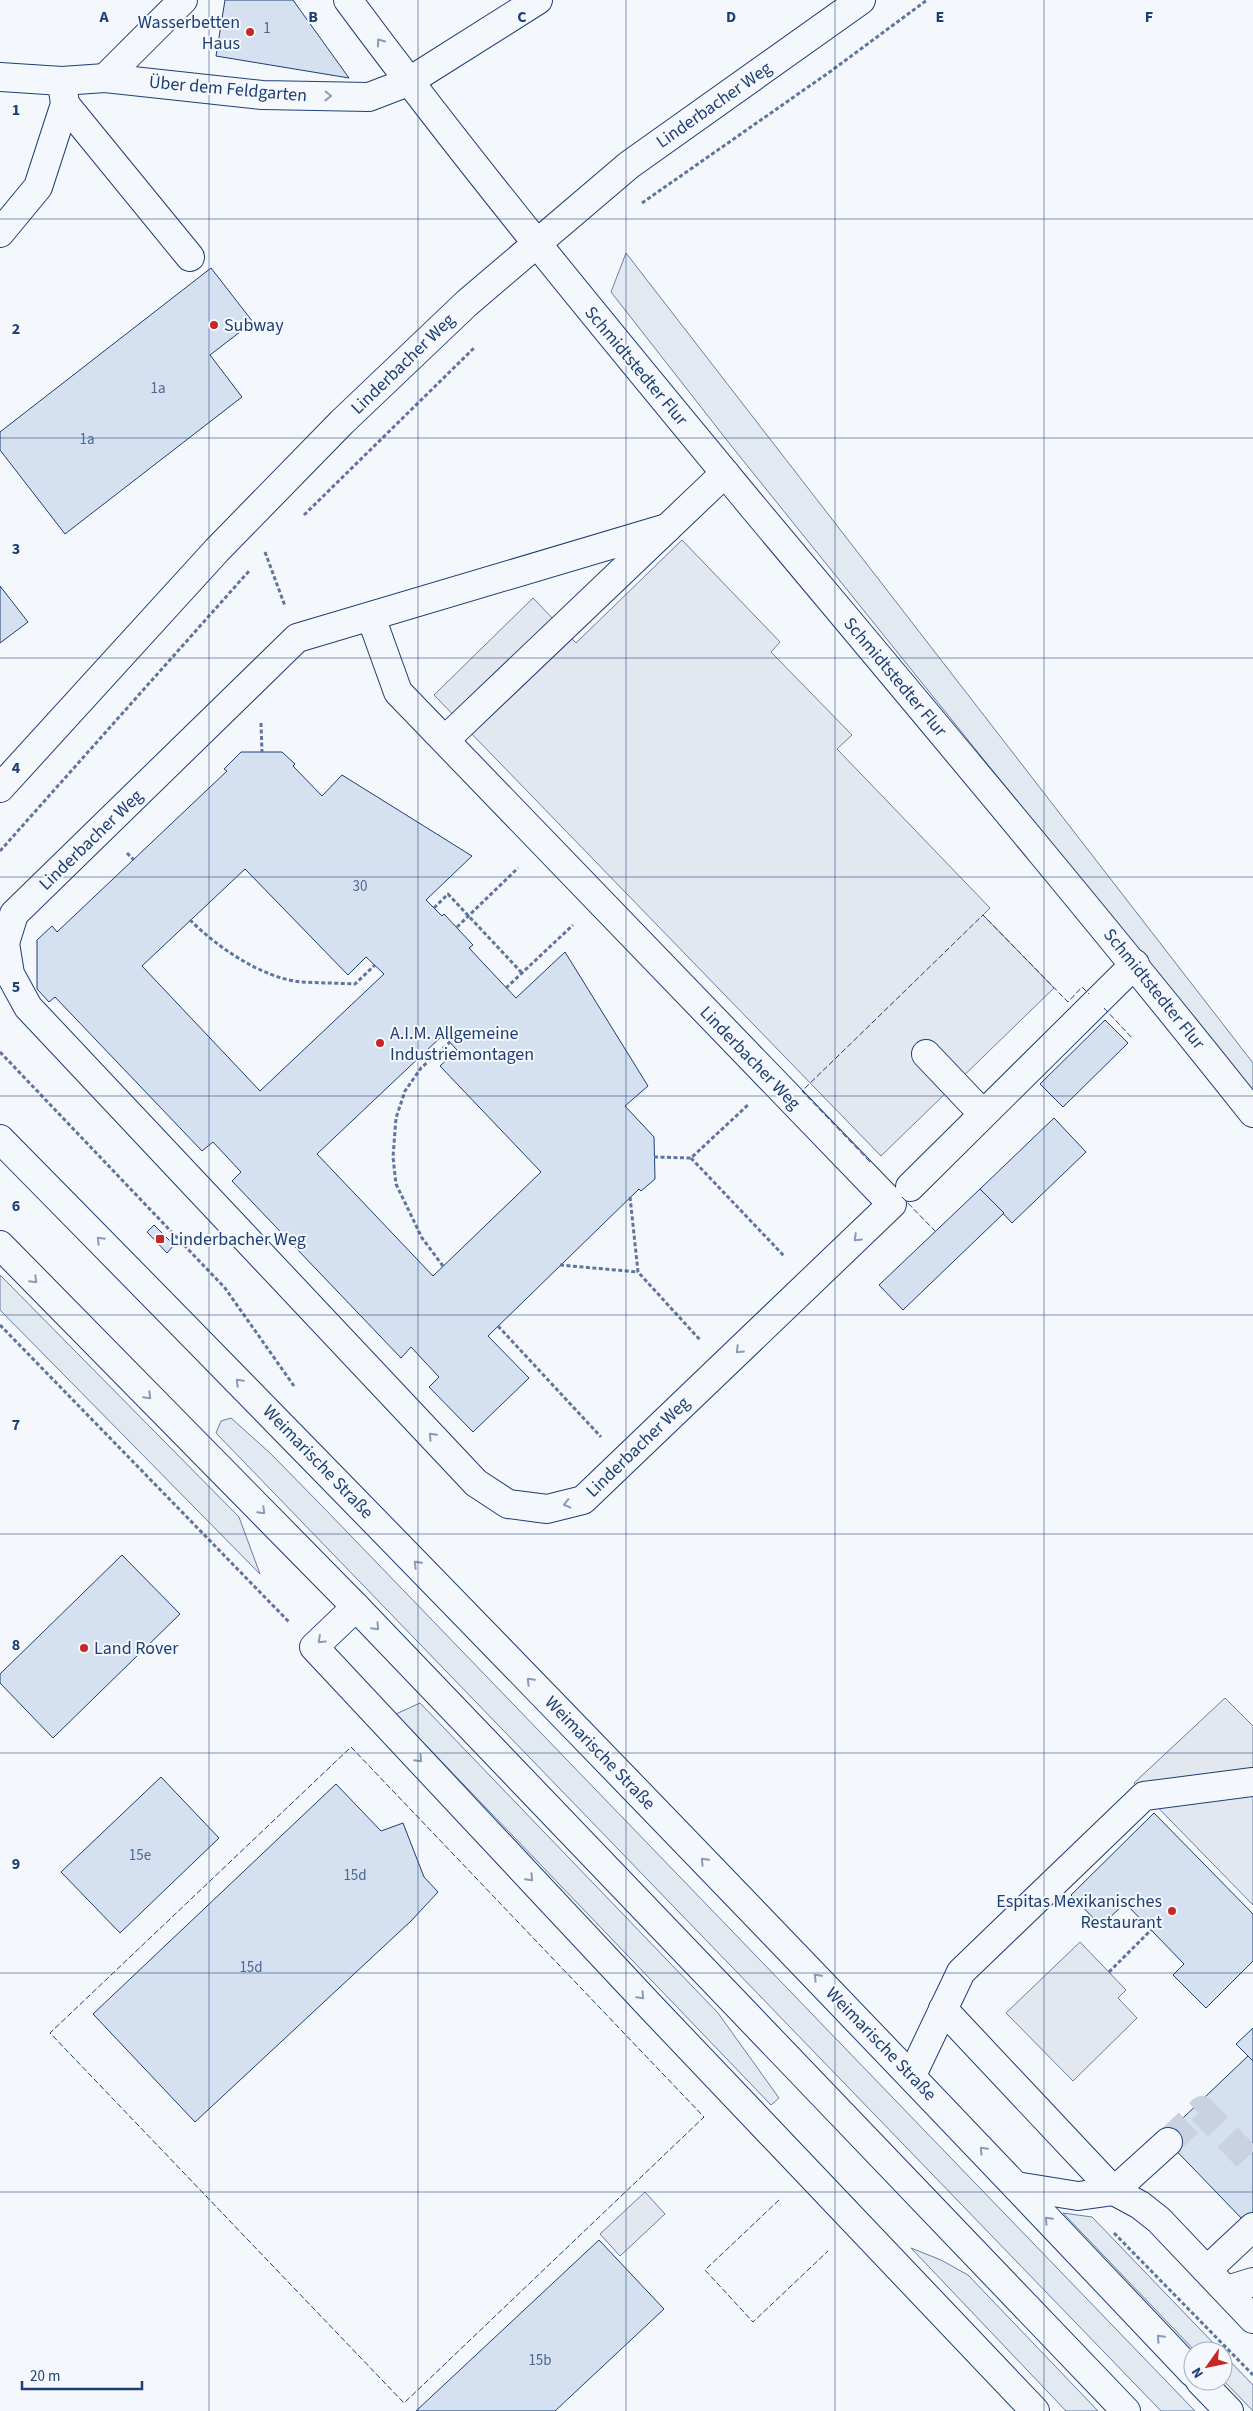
<svg xmlns="http://www.w3.org/2000/svg" width="1253" height="2411" viewBox="0 0 1253 2411" font-family="'Source Sans 3',sans-serif">
	<style>
		.green { fill: #e3e9f0; stroke: #687fa3 }
		.parking { fill: #e3e8f0; stroke: #687fa3 }
		.building { fill: #d5e0f0; stroke: #1d3f73; fill-rule: evenodd }
		.lines { fill: none; stroke-linecap: round; stroke-linejoin: round }
		.minor-tunnel { stroke: #c9d2e0; stroke-width: 28; stroke-dasharray: 28 14; stroke-linecap: butt }
		.minor-casing { stroke: #1d3f73; stroke-width: 30 }
		.major-casing { stroke: #1d3f73; stroke-width: 30 }
		.path { stroke: #5e769c; stroke-width: 3; stroke-dasharray: 4 2.5; stroke-linecap: butt }
		.minor { stroke: #f4f7fb; stroke-width: 28 }
		.major { stroke: #f4f7fb; stroke-width: 28 }
		.fence { stroke: #1d3f73; stroke-width: 1; stroke-dasharray: 6 2.5; stroke-linecap: butt }
		.oneway { stroke: #889bb7 }
		.grid { fill: none; stroke: #1d3f73; stroke-width: 1; stroke-opacity: 0.55 }
		.poi-dot { fill: #c62828; stroke: #f4f7fb; stroke-width: 2 }
		.labels { text-anchor: middle; dominant-baseline: central; stroke-width: 4; stroke-linejoin: round; paint-order: stroke }
		.number-label { font-size: 15px; fill: #4b6792 }
		.poi-label { font-size: 18px; fill: #1d3f73; stroke: #f4f7fb; text-anchor: start }
		.street-label { font-size: 18px; fill: #1d3f73; stroke: #f4f7fb }
		.grid-label { font-size: 16px; text-anchor: middle; font-weight: bold; fill: #1d3f73; stroke: #f4f7fb; stroke-width: 4; stroke-linejoin: round; paint-order: stroke }
	</style>
	<rect width="100%" height="100%" fill="#f4f7fb"/>
	<g class="green">
		<path d="M 626,253 L 1253,1063 L 1253,1094 L 733,448 L 611,292 Z"/>
		<path d="M 0,1275 L 239,1517 L 260,1574 L 0,1310 Z"/>
		<path d="M 231,1418 L 271,1454 L 324,1508 L 1195,2411 L 1161,2411 L 216,1433 L 221,1421 Z"/>
		<path d="M 420,1703 L 718,2013 L 779,2098 L 771,2105 L 396,1714 Z"/>
		<path d="M 1063,2213 L 1092,2217 L 1221,2351 L 1195,2351 Z"/>
		<path d="M 911,2248 L 941,2260 L 968,2275 L 1098,2411 L 1066,2411 Z"/>
		<path d="M 1223,2354 L 1253,2385 L 1253,2411 L 1223,2380 Z"/>
	</g>
	<g class="parking">
		<path d="M 682,540 L 780,642 L 771,652 L 852,735 L 837,749 L 990,908 L 983,915 L 1054,988 L 881,1156 L 434,695 L 533,598 L 576,643 Z"/>
		<path d="M 1225,1698 L 1253,1726 L 1253,1905 L 1134,1783 Z"/>
		<path d="M 1080,1942 L 1126,1990 L 1118,1998 L 1137,2018 L 1073,2081 L 1006,2013 Z"/>
		<path d="M 645,2192 L 665,2214 L 620,2256 L 600,2234 Z"/>
	</g>
	<g class="building">
		<path d="M 225,0 L 293,0 L 349,78 L 216,56 Z"/>
		<path d="M 211,268 L 253,322 L 210,355 L 242,397 L 65,534 L 0,450 L 0,432 Z"/>
		<path d="M 0,586 L 28,622 L 0,643 Z"/>
		<path d="M 241,752 L 282,752 L 295,764 L 293,766 L 322,796 L 342,775 L 472,856 L 426,900 L 442,916 L 444,914 L 473,945 L 469,948 L 516,998 L 565,952 L 648,1086 L 625,1106 L 654,1137 L 655,1179 L 641,1191 L 639,1189 L 488,1336 L 529,1378 L 473,1432 L 429,1387 L 439,1377 L 411,1347 L 401,1358 L 232,1181 L 241,1172 L 213,1142 L 202,1151 L 55,997 L 49,1002 L 37,989 L 37,940 L 52,926 L 57,932 L 227,771 L 224,769 ZM 245,869 L 348,975 L 366,957 L 384,974 L 260,1091 L 142,966 ZM 443,1035 L 457,1050 L 440,1066 L 541,1172 L 433,1276 L 317,1154 Z"/>
		<path d="M 1105,1020 L 1128,1043 L 1063,1107 L 1040,1084 Z"/>
		<path d="M 1054,1118 L 1086,1152 L 1012,1223 L 980,1189 Z"/>
		<path d="M 980,1189 L 1004,1213 L 903,1310 L 879,1285 Z"/>
		<path d="M 154,1225 L 174,1245 L 167,1253 L 147,1232 Z"/>
		<path d="M 122,1555 L 180,1614 L 53,1738 L 0,1683 L 0,1674 Z"/>
		<path d="M 161,1777 L 219,1838 L 120,1933 L 61,1872 Z"/>
		<path d="M 336,1784 L 381,1831 L 403,1823 L 424,1877 L 438,1892 L 411,1921 L 195,2122 L 93,2014 Z"/>
		<path d="M 1154,1813 L 1253,1914 L 1253,1961 L 1206,2008 L 1173,1975 L 1184,1964 L 1125,1903 L 1101,1926 L 1071,1895 Z"/>
		<path d="M 1253,2028 L 1253,2061 L 1236,2044 Z"/>
		<path d="M 1248,2056 L 1253,2061 L 1253,2214 L 1245,2222 L 1163,2137 Z"/>
		<path d="M 599,2240 L 664,2309 L 555,2411 L 416,2411 Z"/>
	</g>
	<g class="lines">
		<path class="minor-tunnel" d="M 1168,2142 L 1202,2110 L 1253,2164"/>
		<g class="minor-casing">
			<g id="minor">
				<path d="M 348,0 C 477,174 615,340 753,507 C 921,708 1090,908 1253,1113"/>
				<path d="M 0,77 L 62,81 L 105,78 L 262,95 L 369,97 L 408,82 L 538,0"/>
				<path d="M 105,78 L 183,0"/>
				<path d="M 65,104 L 190,257"/>
				<path d="M 0,233 L 38,187 L 65,104 L 63,90"/>
				<path d="M 371,617 L 398,692 L 892,1204 L 583,1500 L 547,1509 L 508,1504 L 476,1483 L 28,1007 L 10,974 L 5,943 L 14,914 L 297,638 L 667,528"/>
				<path d="M 445,740 L 725,473"/>
				<path d="M 0,788 L 217,550 L 342,422 L 467,303 L 629,165 L 861,0"/>
				<path d="M 926,1054 L 983,1114"/>
				<path d="M 910,1187 L 1135,964"/>
				<path d="M 356,1607 L 314,1647 L 651,2007 L 1035,2411"/>
				<path d="M 943,2009 L 1114,2191 L 1140,2205 L 1159,2220 L 1253,2319"/>
				<path d="M 912,2075 L 961,1972 L 1144,1796 L 1253,1782"/>
				<path d="M 1016,2186 L 1078,2196 L 1114,2191 L 1168,2142"/>
				<path d="M 1207,2270 L 1253,2227"/>
				<path d="M 1227,2290 L 1253,2282"/>
			</g>
		</g>
		<g class="major-casing">
			<g id="major">
				<path d="M 0,1139 C 402,1547 800,1957 1193,2373"/>
				<path d="M 0,1245 L 356,1607 L 1126,2411"/>
				<path d="M 1200,2381 L 1229,2411"/>
			</g>
		</g>
		<g class="path">
			<path d="M 642,203 L 831,71 L 927,0"/>
			<path d="M 304,515 L 474,348"/>
			<path d="M 265,552 L 285,606"/>
			<path d="M 261,723 L 262,752"/>
			<path d="M 0,851 L 249,571"/>
			<path d="M 127,853 L 134,860"/>
			<path d="M 434,908 L 448,894 L 522,973"/>
			<path d="M 190,920 C 217,947 262,978 301,982 C 319,983 337,983 355,984 L 375,965"/>
			<path d="M 457,927 L 518,868"/>
			<path d="M 506,988 L 573,925"/>
			<path d="M 0,1052 L 225,1288 L 294,1386"/>
			<path d="M 654,1157 L 691,1158 L 749,1104"/>
			<path d="M 691,1158 L 785,1257"/>
			<path d="M 630,1197 L 638,1272 L 701,1341"/>
			<path d="M 560,1265 L 638,1272"/>
			<path d="M 443,1266 L 422,1238 L 396,1184 L 393,1157 L 396,1118 L 405,1091 L 421,1068 L 450,1042"/>
			<path d="M 0,1325 L 289,1622"/>
			<path d="M 498,1326 L 601,1437"/>
			<path d="M 1109,1972 L 1151,1930"/>
			<path d="M 1114,2233 L 1253,2375"/>
		</g>
		<use href="#minor" class="minor"/>
		<use href="#major" class="major"/>
		<g class="fence">
			<path d="M 1104,1008 L 1133,1039"/>
			<path d="M 870,1162 L 802,1091 L 983,915 L 1068,1002 L 1082,987 L 1089,994"/>
			<path d="M 902,1197 L 935,1231"/>
			<path d="M 351,1747 L 704,2117 L 404,2403 L 50,2033 Z"/>
			<path d="M 779,2200 L 705,2270 L 753,2322 L 828,2251"/>
		</g>
	</g>
	<defs><path id="oneway-chevron" d="M-2-3.5L2.5 0L-2 3.5" fill="none" stroke-width="1.6" stroke-linecap="round" stroke-linejoin="round" transform="scale(1.25)"/></defs>
	<g class="oneway">
		<use href="#oneway-chevron" transform="translate(380 42) rotate(-126)"/>
		<use href="#oneway-chevron" transform="translate(328 96) rotate(1)"/>
		<use href="#oneway-chevron" transform="translate(857 1238) rotate(136)"/>
		<use href="#oneway-chevron" transform="translate(100 1240) rotate(-135)"/>
		<use href="#oneway-chevron" transform="translate(34 1280) rotate(45)"/>
		<use href="#oneway-chevron" transform="translate(739 1350) rotate(136)"/>
		<use href="#oneway-chevron" transform="translate(239 1382) rotate(-135)"/>
		<use href="#oneway-chevron" transform="translate(148 1396) rotate(45)"/>
		<use href="#oneway-chevron" transform="translate(432 1436) rotate(-133)"/>
		<use href="#oneway-chevron" transform="translate(567 1504) rotate(166)"/>
		<use href="#oneway-chevron" transform="translate(262 1511) rotate(45)"/>
		<use href="#oneway-chevron" transform="translate(417 1564) rotate(-134)"/>
		<use href="#oneway-chevron" transform="translate(376 1627) rotate(46)"/>
		<use href="#oneway-chevron" transform="translate(321 1640) rotate(137)"/>
		<use href="#oneway-chevron" transform="translate(530 1681) rotate(-134)"/>
		<use href="#oneway-chevron" transform="translate(419 1759) rotate(47)"/>
		<use href="#oneway-chevron" transform="translate(704 1861) rotate(-134)"/>
		<use href="#oneway-chevron" transform="translate(530 1878) rotate(47)"/>
		<use href="#oneway-chevron" transform="translate(817 1977) rotate(-134)"/>
		<use href="#oneway-chevron" transform="translate(641 1996) rotate(47)"/>
		<use href="#oneway-chevron" transform="translate(983 2150) rotate(-133)"/>
		<use href="#oneway-chevron" transform="translate(1048 2220) rotate(-133)"/>
		<use href="#oneway-chevron" transform="translate(1160 2338) rotate(-133)"/>
	</g>
	<path class="grid" d="M 209,0 L 209,2411M 418,0 L 418,2411M 626,0 L 626,2411M 835,0 L 835,2411M 1044,0 L 1044,2411M 0,219 L 1253,219M 0,438 L 1253,438M 0,658 L 1253,658M 0,877 L 1253,877M 0,1096 L 1253,1096M 0,1315 L 1253,1315M 0,1534 L 1253,1534M 0,1753 L 1253,1753M 0,1973 L 1253,1973M 0,2192 L 1253,2192"/>
	<g class="poi-dot">
		<circle cx="250" cy="32" r="5"/>
		<circle cx="214" cy="325" r="5"/>
		<circle cx="380" cy="1043" r="5"/>
		<rect x="155" y="1234" width="10" height="10" rx="2.5"/>
		<circle cx="84" cy="1648" r="5"/>
		<circle cx="1172" cy="1911" r="5"/>
	</g>
	<g class="labels">
		<g class="number-label">
			<text x="267" y="28">1</text>
			<text x="158" y="388">1a</text>
			<text x="87" y="439">1a</text>
			<text x="360" y="886">30</text>
			<text x="140" y="1855">15e</text>
			<text x="355" y="1875">15d</text>
			<text x="251" y="1967">15d</text>
			<text x="540" y="2360">15b</text>
		</g>
		<g class="poi-label">
			<text x="240" y="22" text-anchor="end">Wasserbetten<tspan x="240" dy="21">Haus</tspan></text>
			<text x="224" y="325">Subway</text>
			<text x="390" y="1033">A.I.M. Allgemeine<tspan x="390" dy="21">Industriemontagen</tspan></text>
			<text x="170" y="1239">Linderbacher Weg</text>
			<text x="94" y="1648">Land Rover</text>
			<text x="1162" y="1901" text-anchor="end">Espitas Mexikanisches<tspan x="1162" dy="21">Restaurant</tspan></text>
		</g>
		<g class="street-label">
			<text transform="translate(228 89) rotate(5)">Über dem Feldgarten</text>
			<text transform="translate(714 105) rotate(-35)">Linderbacher Weg</text>
			<text transform="translate(403 364) rotate(-44)">Linderbacher Weg</text>
			<text transform="translate(636 366) rotate(50)">Schmidtstedter Flur</text>
			<text transform="translate(895 677) rotate(50)">Schmidtstedter Flur</text>
			<text transform="translate(91 840) rotate(-44)">Linderbacher Weg</text>
			<text transform="translate(1154 989) rotate(51)">Schmidtstedter Flur</text>
			<text transform="translate(750 1058) rotate(46)">Linderbacher Weg</text>
			<text transform="translate(638 1447) rotate(-44)">Linderbacher Weg</text>
			<text transform="translate(318 1462) rotate(46)">Weimarische Straße</text>
			<text transform="translate(600 1753) rotate(46)">Weimarische Straße</text>
			<text transform="translate(881 2044) rotate(46)">Weimarische Straße</text>
		</g>
	</g>
	<g class="grid-label">
		<text x="104" y="22">A</text>
		<text x="313" y="22">B</text>
		<text x="522" y="22">C</text>
		<text x="731" y="22">D</text>
		<text x="940" y="22">E</text>
		<text x="1149" y="22">F</text>
		<text x="16" y="115">1</text>
		<text x="16" y="334">2</text>
		<text x="16" y="554">3</text>
		<text x="16" y="773">4</text>
		<text x="16" y="992">5</text>
		<text x="16" y="1211">6</text>
		<text x="16" y="1430">7</text>
		<text x="16" y="1650">8</text>
		<text x="16" y="1869">9</text>
	</g>
	<g transform="translate(1208 2366) rotate(237)"><circle r="24" fill="#f4f7fb" stroke="#9eadc5"/>
	<path d="M0-4L9 19L0 12L-9 19Z" fill="#c62828"/>
	<text y="-8" font-size="14" font-weight="bold" text-anchor="middle" fill="#1d3f73">N</text>
	</g>
	<path d="M22 2381v8h120v-8" fill="none" stroke="#1d3f73" stroke-width="2.5"/>
	<text x="30" y="2381" font-size="15" fill="#1d3f73" stroke="#f4f7fb" stroke-width="4" paint-order="stroke">20 m</text>
</svg>
